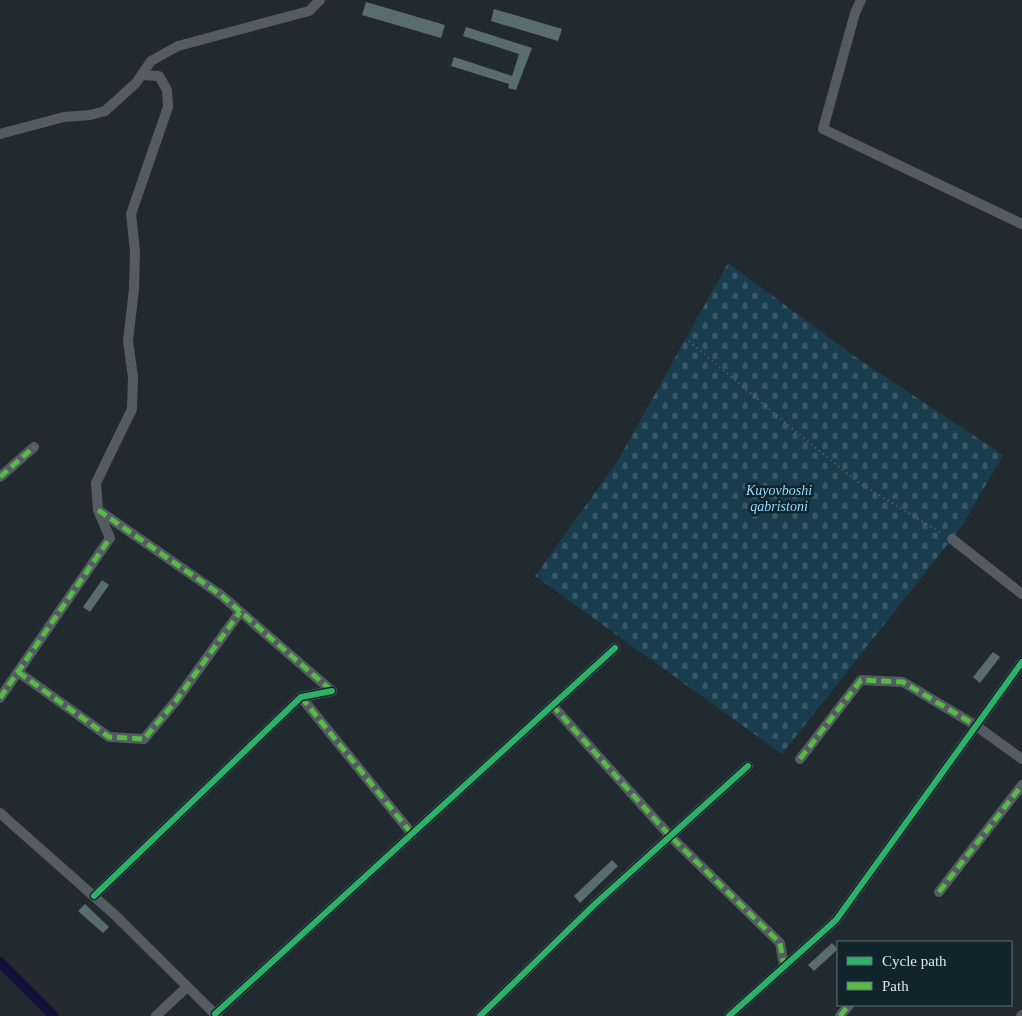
<svg xmlns="http://www.w3.org/2000/svg" width="1022" height="1016" viewBox="0 0 1022 1016" font-family="Georgia,serif">
	<style>
		.cemetery { fill: url(#cemetery-stones) }
		.lines { fill: none; stroke-linecap: round; stroke-linejoin: round }
		.canal { stroke: #121038; stroke-width: 10 }
		.building { fill: #596d70 }
		.path { stroke: #62696e; stroke-width: 2; stroke-dasharray: 1 4; stroke-linecap: butt }
		.minor { stroke: #555b62; stroke-width: 10 }
		.quiet { stroke: #58b947; stroke-width: 5; stroke-dasharray: 10 5; stroke-linecap: butt }
		.cycleway-casing { stroke: #11232b; stroke-width: 9 }
		.cycleway { stroke: #2db169; stroke-width: 6 }
		.labels { text-anchor: middle; dominant-baseline: central; stroke-width: 5; stroke-linejoin: round; paint-order: stroke }
		.park-label { font-size: 14px; font-style: italic; fill: #91dbfe; stroke: #11232b }
	</style>
	<defs>
		<pattern id="cemetery-stones" width="16" height="16" patternUnits="userSpaceOnUse" patternTransform="scale(1.25)"><rect width="16" height="16" fill="#193d4c"/><path d="M2 7V4a2 2 0 0 1 4 0v3zM10 15v-3a2 2 0 0 1 4 0v3z" fill="#3a5966"/></pattern>
	</defs>
	<rect width="100%" height="100%" fill="#212b2f"/>
	<path class="cemetery" d="M 728,263 L 854,356 L 1003,455 L 962,526 L 782,754 L 535,576 L 617,462 Z"/>
	<g class="lines">
		<path class="canal" d="M 0,962 L 54,1016"/>
	</g>
	<g class="building">
		<path d="M 366,2 L 445,25 L 441,38 L 362,15 Z"/>
		<path d="M 494,9 L 562,29 L 558,41 L 491,21 Z"/>
		<path d="M 466,27 L 532,48 L 516,90 L 508,88 L 509,84 L 451,66 L 454,57 L 512,76 L 519,54 L 463,36 Z"/>
		<path d="M 102,580 L 109,585 L 90,612 L 83,607 Z"/>
		<path d="M 993,652 L 1000,657 L 980,683 L 973,677 Z"/>
		<path d="M 612,860 L 618,866 L 580,903 L 574,896 Z"/>
		<path d="M 85,904 L 109,927 L 103,933 L 78,911 Z"/>
		<path d="M 832,943 L 838,949 L 814,971 L 808,965 Z"/>
	</g>
	<g class="lines">
		<path class="path" d="M 689,341 L 789,426 L 859,483 L 943,534"/>
		<g class="minor">
			<path d="M 861,0 L 855,13 L 823,129 L 1022,224"/>
			<path d="M 0,134 L 64,117 L 90,115 L 105,111 L 136,83 L 151,61 L 178,46 L 309,11 L 320,0"/>
			<path d="M 0,477 L 34,447"/>
			<path d="M 98,510 L 221,595 L 332,691"/>
			<path d="M 952,539 L 1022,594"/>
			<path d="M 18,672 L 109,737 L 144,739 L 175,702 L 240,612"/>
			<path d="M 301,697 L 412,834"/>
			<path d="M 0,698 L 110,538 L 98,510 L 96,483 L 132,409 L 133,377 L 128,341 L 134,289 L 135,251 L 131,214 L 168,107 L 167,90 L 159,76 L 142,75"/>
			<path d="M 552,705 L 670,836 L 780,943 L 784,966"/>
			<path d="M 800,759 L 861,680 L 903,682 L 975,725 L 1022,759"/>
			<path d="M 0,813 L 115,915 L 217,1016"/>
			<path d="M 939,892 L 1022,785"/>
			<path d="M 94,896 L 301,697 L 332,691"/>
			<path d="M 215,1014 L 615,648"/>
			<path d="M 156,1016 L 187,987"/>
			<path d="M 480,1016 L 594,905 L 748,766"/>
			<path d="M 729,1016 L 836,920 L 1022,662"/>
			<path d="M 840,1016 L 849,1005"/>
			<path d="M 1021,1016 L 1022,1015"/>
		</g>
		<g class="quiet">
			<path d="M 0,477 L 34,447"/>
			<path d="M 98,510 L 221,595 L 332,691"/>
			<path d="M 18,672 L 109,737 L 144,739 L 175,702 L 240,612"/>
			<path d="M 301,697 L 412,834"/>
			<path d="M 0,698 L 110,538"/>
			<path d="M 552,705 L 670,836 L 780,943 L 784,966"/>
			<path d="M 800,759 L 861,680 L 903,682 L 975,725"/>
			<path d="M 939,892 L 1022,785"/>
			<path d="M 840,1016 L 849,1005"/>
		</g>
		<g class="cycleway-casing">
			<g id="cycleway">
				<path d="M 94,896 L 301,697 L 332,691"/>
				<path d="M 215,1014 L 615,648"/>
				<path d="M 480,1016 L 594,905 L 748,766"/>
				<path d="M 729,1016 L 836,920 L 1022,662"/>
			</g>
		</g>
		<use href="#cycleway" class="cycleway"/>
	</g>
	<g class="labels">
		<g class="park-label">
			<text x="779" y="490">Kuyovboshi<tspan x="779" dy="16">qabristoni</tspan></text>
		</g>
	</g>
	<rect x="837" y="941" width="175" height="65" fill="#11232b" stroke="#617178"/>
	<rect x="847" y="957" width="25" height="8" fill="#2db169" stroke="#617178"/>
	<text x="882" y="966" font-size="15" fill="#dae5eb">Cycle path</text>
	<rect x="847" y="982" width="25" height="8" fill="#58b947" stroke="#617178"/>
	<text x="882" y="991" font-size="15" fill="#dae5eb">Path</text>
</svg>
